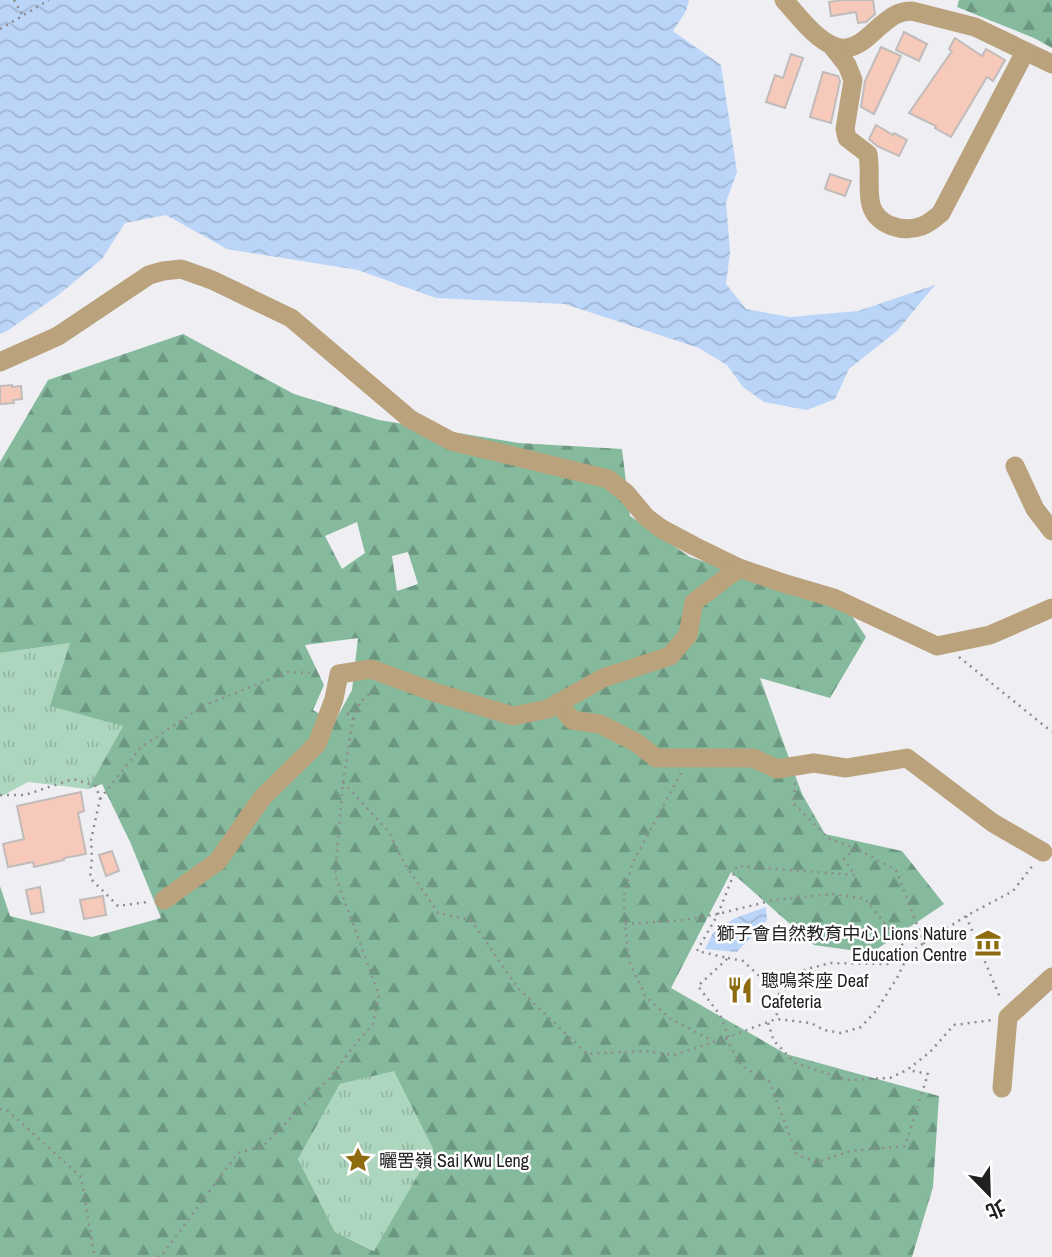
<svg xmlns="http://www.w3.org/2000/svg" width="1052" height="1257" viewBox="0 0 1052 1257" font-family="'Archivo Narrow','Noto Sans TC',sans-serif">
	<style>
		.grass { fill: url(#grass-tufts) }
		.forest { fill: url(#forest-firs); fill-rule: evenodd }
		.water { fill: url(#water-waves) }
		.building { fill: #f7c9ba; stroke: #c1bcba; stroke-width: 2 }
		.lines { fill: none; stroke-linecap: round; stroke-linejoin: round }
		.path { stroke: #8d8d90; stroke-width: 2.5; stroke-dasharray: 2 5; stroke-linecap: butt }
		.minor { stroke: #baa27c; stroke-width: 19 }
		.labels { text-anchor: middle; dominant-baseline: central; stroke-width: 5; stroke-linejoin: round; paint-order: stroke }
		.poi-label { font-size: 18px; fill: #202022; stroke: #fff; text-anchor: start }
	</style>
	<defs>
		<pattern id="grass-tufts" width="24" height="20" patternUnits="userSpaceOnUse" patternTransform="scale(1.75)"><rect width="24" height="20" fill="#add6be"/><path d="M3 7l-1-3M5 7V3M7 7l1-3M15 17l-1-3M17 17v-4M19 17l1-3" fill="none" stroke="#95b7a3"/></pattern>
		<pattern id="forest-firs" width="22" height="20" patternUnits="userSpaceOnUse" patternTransform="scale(1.75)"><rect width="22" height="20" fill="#85ba9d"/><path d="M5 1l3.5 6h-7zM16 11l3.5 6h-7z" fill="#6c9780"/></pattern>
		<pattern id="water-waves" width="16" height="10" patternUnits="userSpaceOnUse" patternTransform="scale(1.75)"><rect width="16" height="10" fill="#bbd5f8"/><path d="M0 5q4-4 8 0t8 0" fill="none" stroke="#a0b7d4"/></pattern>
	</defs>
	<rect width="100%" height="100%" fill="#eeeef3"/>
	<g class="grass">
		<path d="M 70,643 L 123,726 L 88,789 L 28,782 L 0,797 L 0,653 Z"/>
		<path d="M 394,1070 L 433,1149 L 375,1251 L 335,1232 L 298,1159 L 340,1084 Z"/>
	</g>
	<g class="forest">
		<path d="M 959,0 L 1052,0 L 1052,48 L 1034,38 L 957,7 Z"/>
		<path d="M 183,334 L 294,394 L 379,420 L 519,443 L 622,449 L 630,516 L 690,557 L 846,607 L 866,637 L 830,698 L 760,678 L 802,794 L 825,834 L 902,851 L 944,904 L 871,953 L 814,945 L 731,872 L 671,988 L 786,1054 L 939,1096 L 933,1187 L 912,1257 L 0,1257 L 0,886 L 10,916 L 92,937 L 161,918 L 131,844 L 102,784 L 88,789 L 123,726 L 50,706 L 70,643 L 0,653 L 0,462 L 48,380 ZM 357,522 L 365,553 L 342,569 L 325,536 ZM 408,552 L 418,584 L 397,591 L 392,556 ZM 358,638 L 352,690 L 334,723 L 313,710 L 324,685 L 305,645 ZM 394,1071 L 433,1149 L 374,1251 L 335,1232 L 298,1159 L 340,1084 Z"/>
	</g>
	<g class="water">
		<path d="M 0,0 L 689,0 L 686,11 L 673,31 L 721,65 L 737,172 L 726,202 L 730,252 L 726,284 L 746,309 L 790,317 L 858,311 L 935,285 L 897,331 L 849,369 L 835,399 L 807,410 L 764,402 L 743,387 L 727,365 L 699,348 L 565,304 L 436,298 L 358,270 L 227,249 L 166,215 L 125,223 L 102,259 L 57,296 L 7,331 L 0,334 Z"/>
		<path d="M 766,907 L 767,920 L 737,952 L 705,949 L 713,933 L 735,918 Z"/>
	</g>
	<g class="building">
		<path d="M 842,0 L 873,0 L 875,14 L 866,22 L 858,23 L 856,12 L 831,16 L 829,2 Z"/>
		<path d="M 904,32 L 927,44 L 919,61 L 896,50 Z"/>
		<path d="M 955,38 L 982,56 L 986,49 L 1005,60 L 993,81 L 987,77 L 951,137 L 935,128 L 936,126 L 909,113 L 952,51 L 949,49 Z"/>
		<path d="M 881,47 L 901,56 L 874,114 L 861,107 L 865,81 Z"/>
		<path d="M 791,54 L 803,58 L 785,108 L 766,102 L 775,75 L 783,78 Z"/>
		<path d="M 823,72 L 838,76 L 840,81 L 831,123 L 810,117 Z"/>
		<path d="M 876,125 L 893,135 L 894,133 L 907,140 L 899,156 L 877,146 L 869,139 Z"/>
		<path d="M 830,174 L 851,181 L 845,196 L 825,189 Z"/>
		<path d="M 12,385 L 12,387 L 21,386 L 22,399 L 13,400 L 14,403 L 0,404 L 0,386 Z"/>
		<path d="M 81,792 L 84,811 L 78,813 L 86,854 L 64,858 L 64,860 L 34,867 L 33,862 L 8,867 L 3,844 L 24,839 L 17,806 Z"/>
		<path d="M 112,851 L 119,871 L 106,876 L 99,855 Z"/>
		<path d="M 40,887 L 44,912 L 31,914 L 26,890 Z"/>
		<path d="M 103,896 L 106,915 L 84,919 L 80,900 Z"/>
	</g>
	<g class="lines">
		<g class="path">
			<path d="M 14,0 L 23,16"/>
			<path d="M 0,29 L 49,0"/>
			<path d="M 959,657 L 1052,732"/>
			<path d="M 353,719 C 360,701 362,698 379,688"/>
			<path d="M 681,773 L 632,864 L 624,895 L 625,924 L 629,961 L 646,997 L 669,1018 L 715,1042 L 776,1019 L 811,1023 L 824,1030 L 841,1033 L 861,1027 L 876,1011 L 897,978 L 909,953 L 924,943"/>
			<path d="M 343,782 L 353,719 L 346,712"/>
			<path d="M 795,783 L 794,804 L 828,838 L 855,848"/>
			<path d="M 0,795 L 25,795 L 73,779 L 96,786 L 100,799 L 91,840 L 92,858 L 90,878 L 118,906 L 147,902"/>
			<path d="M 100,799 L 140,748 L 203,706 L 288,672 L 322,673"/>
			<path d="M 966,916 L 1001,1000"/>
			<path d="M 625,924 L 683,920 L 718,914 L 774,900 L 834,894 L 865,899 L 909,953 L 888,964 L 830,963 L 800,971 L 780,995"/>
			<path d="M 728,958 L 743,961 L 780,995 L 776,1019"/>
			<path d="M 768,1023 L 774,1041 L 795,1063 L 847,1080 L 890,1078 L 907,1070 L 930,1052 L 954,1025 L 993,1020"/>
			<path d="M 729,1037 L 720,1015 L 698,986 L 728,958 L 697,951 L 718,914 L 737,866 L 855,875 L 844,859 L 855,848 L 896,870 L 924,943 L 966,916 L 1013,891 L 1033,865"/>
			<path d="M 726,1038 L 741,1066 L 769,1081 L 797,1155 L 818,1162 L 850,1151 L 905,1146 L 928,1074 L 908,1070"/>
			<path d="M 0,1109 L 7,1110 L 81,1177 L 94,1253 L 98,1257"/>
			<path d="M 157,1257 L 162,1255 L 238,1153 L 263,1146 L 329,1079 L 357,1042 L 373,1024 L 379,995 L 335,875 L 343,782 L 389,832 L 404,863 L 438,913 L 471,920 L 517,987 L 587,1054 L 644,1051 L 674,1055 L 715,1042"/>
		</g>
		<g class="minor">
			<path d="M 784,0 C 799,16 823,51 847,48 C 860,46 870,35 879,27 C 890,18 897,11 912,11 L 975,27 L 1052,64"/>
			<path d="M 832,46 L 847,65 L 853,80 L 845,129 L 847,138 L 868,154 C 871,171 867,189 871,205 C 877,226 904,233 922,226 C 930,223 935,218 941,213 L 1025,52"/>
			<path d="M 0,362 L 58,336 L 149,275 L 163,271 L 181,269 L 212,280 L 291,318 L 410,419 L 451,441 L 608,479 L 626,493 L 646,517 L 662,529 L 694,546 L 739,568 L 783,583 L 834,598 L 937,646 L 990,635 L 1052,608"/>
			<path d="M 1015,466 L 1035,509 L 1052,531"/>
			<path d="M 558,703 L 572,720 L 600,724 L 637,743 L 656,758 L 753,758 L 777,769 L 814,763 L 846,768 L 907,758 L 993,823 L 1043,852"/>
			<path d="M 164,900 L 218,861 L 262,798 L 317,744 L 334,699 L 339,674 L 371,669 L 434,692 L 513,716 L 548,709 L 603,678 L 670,656 L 688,635 L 694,602 L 739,568"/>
			<path d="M 1002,1088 L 1008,1017 L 1052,977"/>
		</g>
	</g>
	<defs>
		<g id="museum-bare" transform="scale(2.1)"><path d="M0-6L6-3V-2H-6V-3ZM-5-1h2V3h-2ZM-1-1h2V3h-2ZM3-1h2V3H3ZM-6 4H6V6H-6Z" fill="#8d6b0e" stroke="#fff" stroke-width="2.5" paint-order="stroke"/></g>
		<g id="restaurant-bare" transform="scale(2.1)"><path d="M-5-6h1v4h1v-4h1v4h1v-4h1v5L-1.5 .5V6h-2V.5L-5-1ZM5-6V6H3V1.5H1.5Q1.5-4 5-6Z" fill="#8d6b0e" stroke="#fff" stroke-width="2.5" paint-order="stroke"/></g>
		<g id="sight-bare" transform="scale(2.1)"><path d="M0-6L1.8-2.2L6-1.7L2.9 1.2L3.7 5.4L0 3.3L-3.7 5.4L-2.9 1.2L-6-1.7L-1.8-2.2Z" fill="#8d6b0e" stroke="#fff" stroke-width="2.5" paint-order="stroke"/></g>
	</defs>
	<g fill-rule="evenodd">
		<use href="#museum-bare" x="988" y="943"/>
		<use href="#restaurant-bare" x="740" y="990"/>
		<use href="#sight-bare" x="358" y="1160"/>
	</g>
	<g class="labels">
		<g class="poi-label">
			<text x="967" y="933" text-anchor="end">獅子會自然教育中心 Lions Nature<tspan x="967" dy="21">Education Centre</tspan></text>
			<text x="761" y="980">聰鳴茶座 Deaf<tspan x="761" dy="21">Cafeteria</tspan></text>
			<text x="379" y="1160">曬罟嶺 Sai Kwu Leng</text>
		</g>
	</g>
	<g transform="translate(989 1194) rotate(157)" stroke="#ffffff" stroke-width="5" paint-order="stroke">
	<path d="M0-5L12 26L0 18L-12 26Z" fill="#202022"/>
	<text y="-10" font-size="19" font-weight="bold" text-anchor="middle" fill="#202022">北</text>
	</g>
</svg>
